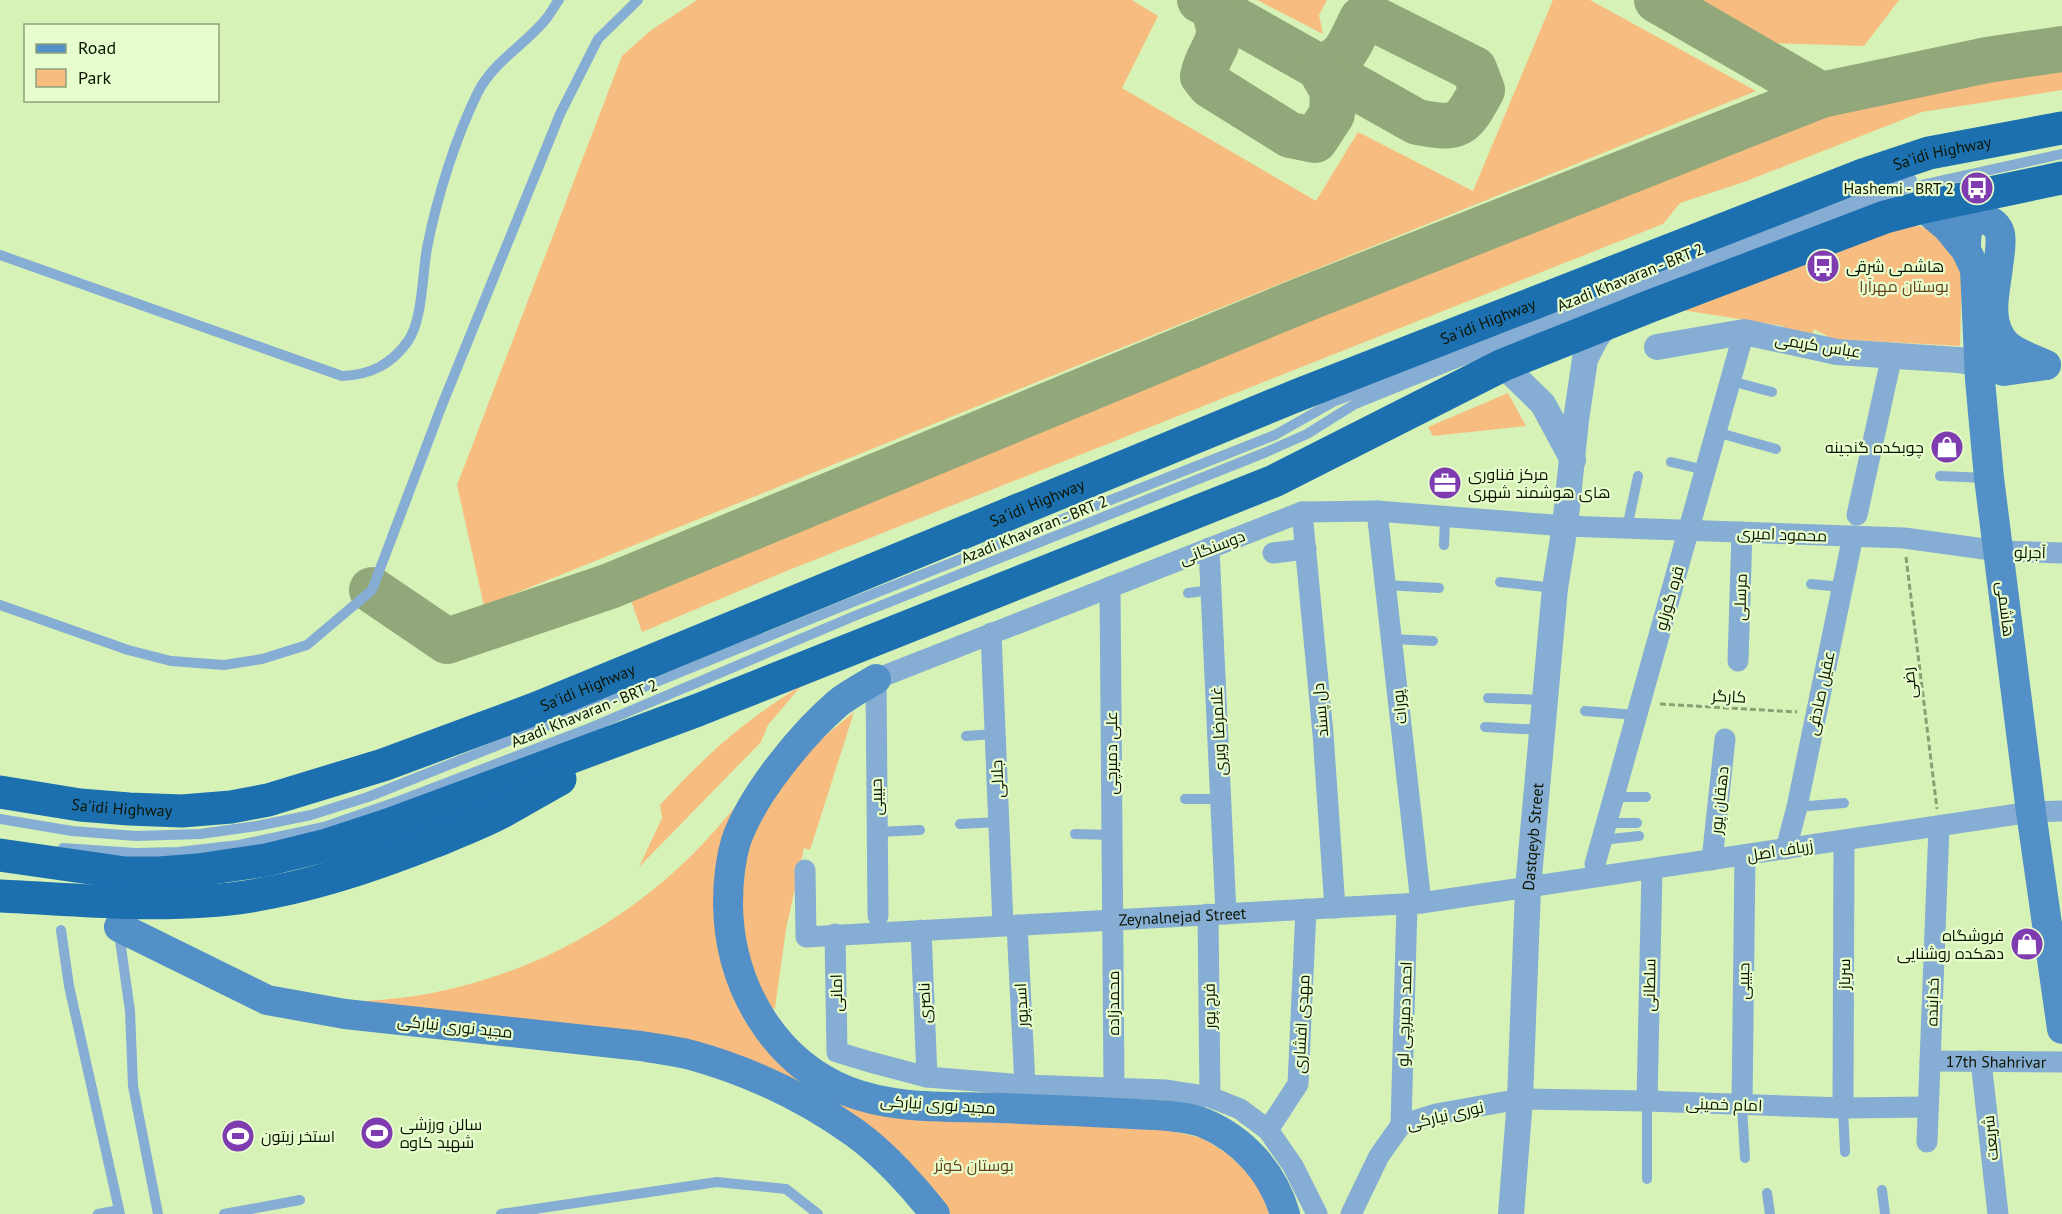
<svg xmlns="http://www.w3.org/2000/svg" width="2062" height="1214" viewBox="0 0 2062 1214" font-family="'PT Sans',Cairo,sans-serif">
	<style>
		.green { fill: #f7bd80 }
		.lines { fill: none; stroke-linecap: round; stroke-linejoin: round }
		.taxiway { stroke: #93a87a; stroke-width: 46 }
		.path { stroke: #8b9f73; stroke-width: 3; stroke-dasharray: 6 3; stroke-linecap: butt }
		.service { stroke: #86add3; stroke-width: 10 }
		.minor { stroke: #86add3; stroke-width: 21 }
		.tertiary { stroke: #86add3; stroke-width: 26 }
		.secondary { stroke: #5290c7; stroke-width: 30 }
		.trunk { stroke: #1c70b0; stroke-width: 33 }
		.labels { text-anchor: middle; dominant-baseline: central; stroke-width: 4.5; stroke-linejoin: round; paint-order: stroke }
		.street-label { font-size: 16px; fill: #0c1502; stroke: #e8fdce }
		.poi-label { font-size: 16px; fill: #0c1502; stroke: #e8fdce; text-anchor: start }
		.park-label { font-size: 16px; fill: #67441b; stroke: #e8fdce }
	</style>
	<rect width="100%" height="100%" fill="#d7f2b7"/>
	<g class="green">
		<path d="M 697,0 L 1132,0 L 1158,16 L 1122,88 L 1316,201 L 1358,132 L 1473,191 L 1553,0 L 1590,0 L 1756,91 L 484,606 L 457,485 L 622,56 L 650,31 Z"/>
		<path d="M 1257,0 L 1327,0 L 1319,15 L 1323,34 Z"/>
		<path d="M 1695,0 L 1899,0 L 1864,46 L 1772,43 Z"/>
		<path d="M 2062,57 L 2062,90 L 1922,112 L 1744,182 L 1680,203 L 1663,224 L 784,572 L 642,632 L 626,586 L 967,449 L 1354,300 L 1784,126 L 1894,90 Z"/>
		<path d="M 1906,225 L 1920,226 L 1932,231 L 1962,268 L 1960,346 L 1833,339 L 1814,329 L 1812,335 L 1784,331 L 1783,326 L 1676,309 Z"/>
		<path d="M 1508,393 L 1526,426 L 1433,436 L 1428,427 Z"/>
		<path d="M 801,686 L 768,725 L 761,742 L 639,867 L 662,818 L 660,805 C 705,756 743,721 801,686 Z"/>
		<path d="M 854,712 L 810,850 L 804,848 L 786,929 L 775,1008 L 765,1010 L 751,986 L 736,884 L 755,818 L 808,750 Z"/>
		<path d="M 753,786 L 716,913 L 817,1085 L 1151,1126 L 1202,1138 L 1228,1154 L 1254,1179 L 1273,1214 L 951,1214 L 936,1195 L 790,1082 L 327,1004 C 360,1001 394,1000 427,994 C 528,975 619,927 693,854 C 714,833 733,809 753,786 Z"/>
	</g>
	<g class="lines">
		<g class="taxiway">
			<path d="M 1200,0 L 1417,122 C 1459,130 1462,127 1482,90 L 1474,69 L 1378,21 L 1362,19 C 1349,44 1348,59 1319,67"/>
			<path d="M 1657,0 L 1821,95 L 1987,60 L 2062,49"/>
			<path d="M 1212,7 C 1229,44 1210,44 1203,76 L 1210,85 L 1290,135 L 1315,140 L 1332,114 L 1333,91 L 1319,67"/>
			<path d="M 372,590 L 447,641 L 610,586 L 1305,299 L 1821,95"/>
		</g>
		<g class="path">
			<path d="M 1906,557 L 1937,809"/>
			<path d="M 1660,704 L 1797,712"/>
		</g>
		<g class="service">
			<path d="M 0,255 L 342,376 C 370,375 391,365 408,341 C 423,319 422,275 427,248 C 437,197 455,139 478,92 C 494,61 525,45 546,19 C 551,13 554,6 559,0"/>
			<path d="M 1731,381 L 1772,392"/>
			<path d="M 1716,432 L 1776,449"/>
			<path d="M 1671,462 L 1705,470"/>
			<path d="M 1940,476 L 1986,478"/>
			<path d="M 1627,528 L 1638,476"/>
			<path d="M 1444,545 L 1445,518"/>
			<path d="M 1500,582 L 1555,588"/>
			<path d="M 1811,584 L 1842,587"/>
			<path d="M 1385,585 L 1439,588"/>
			<path d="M 1188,593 L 1211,590"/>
			<path d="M 0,605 L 128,650 L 171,661 L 224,665 L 262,659 L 307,645 L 372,590 L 442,405 L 560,114 L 598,39 L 638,0"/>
			<path d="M 1392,639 L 1433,641"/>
			<path d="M 1488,698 L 1545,700"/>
			<path d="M 1585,711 L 1636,715"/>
			<path d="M 1485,727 L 1542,730"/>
			<path d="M 966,736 L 995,734"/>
			<path d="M 1614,797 L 1646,797"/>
			<path d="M 1185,799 L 1221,799"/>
			<path d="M 1797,807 L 1844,803"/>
			<path d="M 0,819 L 72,831 L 136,836 L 200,834 L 257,826 L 311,815 L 368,797 L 634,691 L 845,605 L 1275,435 L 1335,401 L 1513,333 L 1809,214 L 1862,195 L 1912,180"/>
			<path d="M 1606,823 L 1637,823"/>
			<path d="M 960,824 L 999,822"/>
			<path d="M 877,832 L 920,830"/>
			<path d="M 1075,834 L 1112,835"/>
			<path d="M 1601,840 L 1639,836"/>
			<path d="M 63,848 L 136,853 L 178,852 L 239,845 L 324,827 L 399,801 L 585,730 L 852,617 L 1264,453 L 1307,434 L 1355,404 L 1730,253 L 1904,189 L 2062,154"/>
			<path d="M 61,930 L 69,986 L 120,1214"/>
			<path d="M 119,933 L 130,1011 L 133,1086 L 158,1214"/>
			<path d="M 1647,1101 L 1647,1179"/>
			<path d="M 1742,1106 L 1745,1158"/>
			<path d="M 1843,1108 L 1845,1152"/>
			<path d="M 1882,1190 L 1885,1214"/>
			<path d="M 1767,1193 L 1770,1214"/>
			<path d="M 98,1214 L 119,1210"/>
			<path d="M 224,1214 L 300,1200"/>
			<path d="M 501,1214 L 717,1182 L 786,1189 L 818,1214"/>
		</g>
		<g class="minor">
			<path d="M 1377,511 L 1421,903"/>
			<path d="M 1302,512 L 1323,734 L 1335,908"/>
			<path d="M 1857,515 L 1892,355"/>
			<path d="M 1209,548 L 1226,914"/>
			<path d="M 1273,553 L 1306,549"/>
			<path d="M 1110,587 L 1114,1087"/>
			<path d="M 991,633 L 1003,925"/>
			<path d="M 1738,661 L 1742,532"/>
			<path d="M 1786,849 L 1797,807 L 1853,536"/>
			<path d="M 1712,860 L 1725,739"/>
			<path d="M 1595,864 L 1744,332"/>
			<path id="s1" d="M 805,870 L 806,937 L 1421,903 L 2031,812 L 2062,811"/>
			<path d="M 1208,914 L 1210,1097"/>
			<path d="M 878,916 L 876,679 L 1302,512 L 1377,511 L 1565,526 L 1904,538 L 1999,551 L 2062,553"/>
			<path d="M 1017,925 L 1025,1085"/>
			<path d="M 921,930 L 927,1077"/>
			<path d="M 835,934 L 837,1052 L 870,1062 L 927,1077 L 1025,1085 L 1165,1090 L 1210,1097 L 1240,1109 L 1268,1130 L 1293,1166 L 1317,1214"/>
			<path id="s2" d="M 1930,1061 L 2062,1062"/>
			<path d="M 1981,1061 L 1998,1214"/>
			<path d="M 1647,1101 L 1652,869"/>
			<path d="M 1742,1106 L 1745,855"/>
			<path d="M 1843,1108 L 1844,840"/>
			<path d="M 1401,1125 L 1407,904"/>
			<path d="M 1268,1130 L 1298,1084 L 1306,909"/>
			<path d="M 1927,1142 L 1939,826"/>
			<path d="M 1351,1214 L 1379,1156 L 1401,1125 L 1436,1114 L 1520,1099 L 1647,1101 L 1843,1108 L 1928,1107"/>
		</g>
		<g class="tertiary">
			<path d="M 1657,347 L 1744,332 L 1837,352 L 1958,360 L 1980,363"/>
			<path d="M 1503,365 L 1543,404 L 1573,460"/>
			<path id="s3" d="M 1511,1214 L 1520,1099 L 1528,888 L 1555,588 L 1565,526 L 1576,420 L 1585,359 L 1596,338 L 1608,323"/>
		</g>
		<g class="secondary">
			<path d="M 1923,207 L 1947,227 L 1966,250 L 1975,269 L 1980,380 L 1989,478 L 2031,812 L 2062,1029"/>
			<path d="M 1966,250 C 1966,245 1966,237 1967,232 C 1973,213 1996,217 2000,234 C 2002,245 1999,256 1998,267 C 1995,292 1986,322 2005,343 C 2014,353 2034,359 2046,365"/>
			<path d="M 1980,363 L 2004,371 L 2046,365"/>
			<path d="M 876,679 C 863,687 849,694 838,703 C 801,735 752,795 736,841 C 730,861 728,883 728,904 C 729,983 771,1060 847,1091 C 895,1110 949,1106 1000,1108 C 1051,1110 1102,1112 1154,1115 C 1170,1116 1188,1117 1204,1123 C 1244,1140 1273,1173 1285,1214"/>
			<path d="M 119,927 L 267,1000 L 345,1014 L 641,1046 C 658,1049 675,1051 691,1055 C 749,1071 806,1098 855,1133 C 883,1153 914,1187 935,1214"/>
		</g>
		<g class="trunk">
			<path id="s4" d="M 0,792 L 80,805 L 129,809 L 182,811 L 231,807 L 268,800 L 383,765 L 537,708 L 1298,395 L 1860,176 L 1929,153 L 2062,128"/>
			<path d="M 0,855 L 125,873 L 159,873 L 198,870 L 266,860 L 327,845 L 388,825 L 698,710 L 1274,481 L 1503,365 L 1648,307 L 1885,217 L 1923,207 L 2062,178"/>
			<path d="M 0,896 C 68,899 137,906 205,901 C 281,897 363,870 433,842 C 455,833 479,824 500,813 C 520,802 540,790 560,779"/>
		</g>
	</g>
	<defs>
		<g id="bus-disc" transform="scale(1.725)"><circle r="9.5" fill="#7e3cb0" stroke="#e8fdce"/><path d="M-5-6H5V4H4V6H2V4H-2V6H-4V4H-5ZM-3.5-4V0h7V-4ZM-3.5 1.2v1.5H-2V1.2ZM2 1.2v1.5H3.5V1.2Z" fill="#fff"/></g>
		<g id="shop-disc" transform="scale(1.725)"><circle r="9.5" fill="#7e3cb0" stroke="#e8fdce"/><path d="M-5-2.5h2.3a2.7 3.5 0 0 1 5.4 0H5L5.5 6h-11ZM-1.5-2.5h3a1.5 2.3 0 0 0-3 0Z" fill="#fff"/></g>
		<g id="office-disc" transform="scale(1.725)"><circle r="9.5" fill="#7e3cb0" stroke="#e8fdce"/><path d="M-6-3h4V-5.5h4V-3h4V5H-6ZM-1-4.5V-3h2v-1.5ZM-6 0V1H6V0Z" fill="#fff"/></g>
		<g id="stadium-disc" transform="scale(1.725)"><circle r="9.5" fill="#7e3cb0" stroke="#e8fdce"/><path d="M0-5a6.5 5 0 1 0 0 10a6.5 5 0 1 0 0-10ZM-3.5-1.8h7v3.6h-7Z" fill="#fff"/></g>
	</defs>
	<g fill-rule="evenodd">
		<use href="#bus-disc" x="1977" y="188"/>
		<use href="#bus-disc" x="1823" y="266"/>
		<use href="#shop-disc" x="1947" y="447"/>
		<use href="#office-disc" x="1445" y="483"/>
		<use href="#shop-disc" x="2027" y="944"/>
		<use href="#stadium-disc" x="377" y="1133"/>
		<use href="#stadium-disc" x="238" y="1136"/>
	</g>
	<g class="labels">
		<g class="street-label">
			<text stroke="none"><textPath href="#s4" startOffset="2066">Sa'idi Highway</textPath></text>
			<text transform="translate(1630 277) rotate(-22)">Azadi Khavaran - BRT 2</text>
			<text stroke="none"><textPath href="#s4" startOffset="1581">Sa'idi Highway</textPath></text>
			<text transform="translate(1818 345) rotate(9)">عباس کریمی</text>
			<text stroke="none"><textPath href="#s4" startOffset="1095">Sa'idi Highway</textPath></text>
			<text transform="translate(1034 529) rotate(-22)">Azadi Khavaran - BRT 2</text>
			<text transform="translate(1782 534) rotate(2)">محمود امیری</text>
			<text transform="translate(1212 547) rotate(-21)">دوسنگانی</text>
			<text transform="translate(2030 552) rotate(1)">آجرلو</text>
			<text transform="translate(1740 597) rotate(-88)">مرسلی</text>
			<text transform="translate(1669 598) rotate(-74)">قره گوزلو</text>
			<text transform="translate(2006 609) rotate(83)">هاشمی</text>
			<text transform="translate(1909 683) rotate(-97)">رضی</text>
			<text stroke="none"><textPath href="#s4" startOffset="609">Sa'idi Highway</textPath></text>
			<text transform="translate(1820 693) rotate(-78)">عقیل صادقی</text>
			<text transform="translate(1729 696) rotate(3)">کارگر</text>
			<text transform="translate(1399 707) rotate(-96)">پورات</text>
			<text transform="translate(1320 710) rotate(-95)">دل پسند</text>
			<text transform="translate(584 713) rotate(-22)">Azadi Khavaran - BRT 2</text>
			<text transform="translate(1218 731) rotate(-93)">غلامرضا ویری</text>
			<text transform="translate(1111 753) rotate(-90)">علی دمیرچی</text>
			<text transform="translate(997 779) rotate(-93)">جلالی</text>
			<text transform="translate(876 797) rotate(-91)">حبیبی</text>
			<text transform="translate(1719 800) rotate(-84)">دهقان پور</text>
			<text stroke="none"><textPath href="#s4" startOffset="123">Sa'idi Highway</textPath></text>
			<text stroke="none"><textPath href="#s3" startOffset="378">Dastqeyb Street</textPath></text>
			<text transform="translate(1780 850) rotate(-9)">زرباف اصل</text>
			<text stroke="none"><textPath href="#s1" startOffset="444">Zeynalnejad Street</textPath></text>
			<text transform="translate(1844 974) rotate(-90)">سرباز</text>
			<text transform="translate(1743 981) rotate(-89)">حبیبی</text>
			<text transform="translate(1649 985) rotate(-89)">سلطانی</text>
			<text transform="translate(836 993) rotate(-91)">امانی</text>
			<text transform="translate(1932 1002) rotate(-88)">خدابنده</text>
			<text transform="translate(924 1003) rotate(-92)">ناصری</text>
			<text transform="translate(1113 1003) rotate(-90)">محمدزاده</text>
			<text transform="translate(1021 1005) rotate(-93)">اسدپور</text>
			<text transform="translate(1209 1006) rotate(-91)">فرج پور</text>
			<text transform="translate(1404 1014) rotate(-88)">احمد دمیرچی لو</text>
			<text transform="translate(1301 1024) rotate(-87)">مهدی افشاری</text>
			<text transform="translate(455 1026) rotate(6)">مجید نوری نیارکی</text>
			<text stroke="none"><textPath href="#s2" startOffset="66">17th Shahrivar</textPath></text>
			<text transform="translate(938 1104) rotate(4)">مجید نوری نیارکی</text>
			<text transform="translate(1724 1104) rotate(2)">امام خمینی</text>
			<text transform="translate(1445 1115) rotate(-13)">نوری نیارکی</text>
			<text transform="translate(1990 1138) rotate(-96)">شریعت</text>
		</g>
		<g class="poi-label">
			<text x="1954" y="188" text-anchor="end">Hashemi - BRT 2</text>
			<text x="1846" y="266">هاشمی شرقی</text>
			<text x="1924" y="447" text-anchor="end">چوبکده گنجینه</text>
			<text x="1468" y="474">مرکز فناوری<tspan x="1468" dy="18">های هوشمند شهری</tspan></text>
			<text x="2004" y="935" text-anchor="end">فروشگاه<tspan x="2004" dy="18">دهکده روشنایی</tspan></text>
			<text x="400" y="1124">سالن ورزشی<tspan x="400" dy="18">شهید کاوه</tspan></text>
			<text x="261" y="1136">استخر زیتون</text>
		</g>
		<g class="park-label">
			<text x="1904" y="286">بوستان مهرآرا</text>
			<text x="974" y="1165">بوستان کوثر</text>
		</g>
	</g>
	<rect x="24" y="24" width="195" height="78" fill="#e8fdce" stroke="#90a07c" stroke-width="1.5"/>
	<rect x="36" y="44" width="30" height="9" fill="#5290c7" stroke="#90a07c" stroke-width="1.5"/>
	<text x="78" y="54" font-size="18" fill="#0c1502">Road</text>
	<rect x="36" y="69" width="30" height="18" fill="#f7bd80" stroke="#90a07c" stroke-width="1.5"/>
	<text x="78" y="84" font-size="18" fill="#0c1502">Park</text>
</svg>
